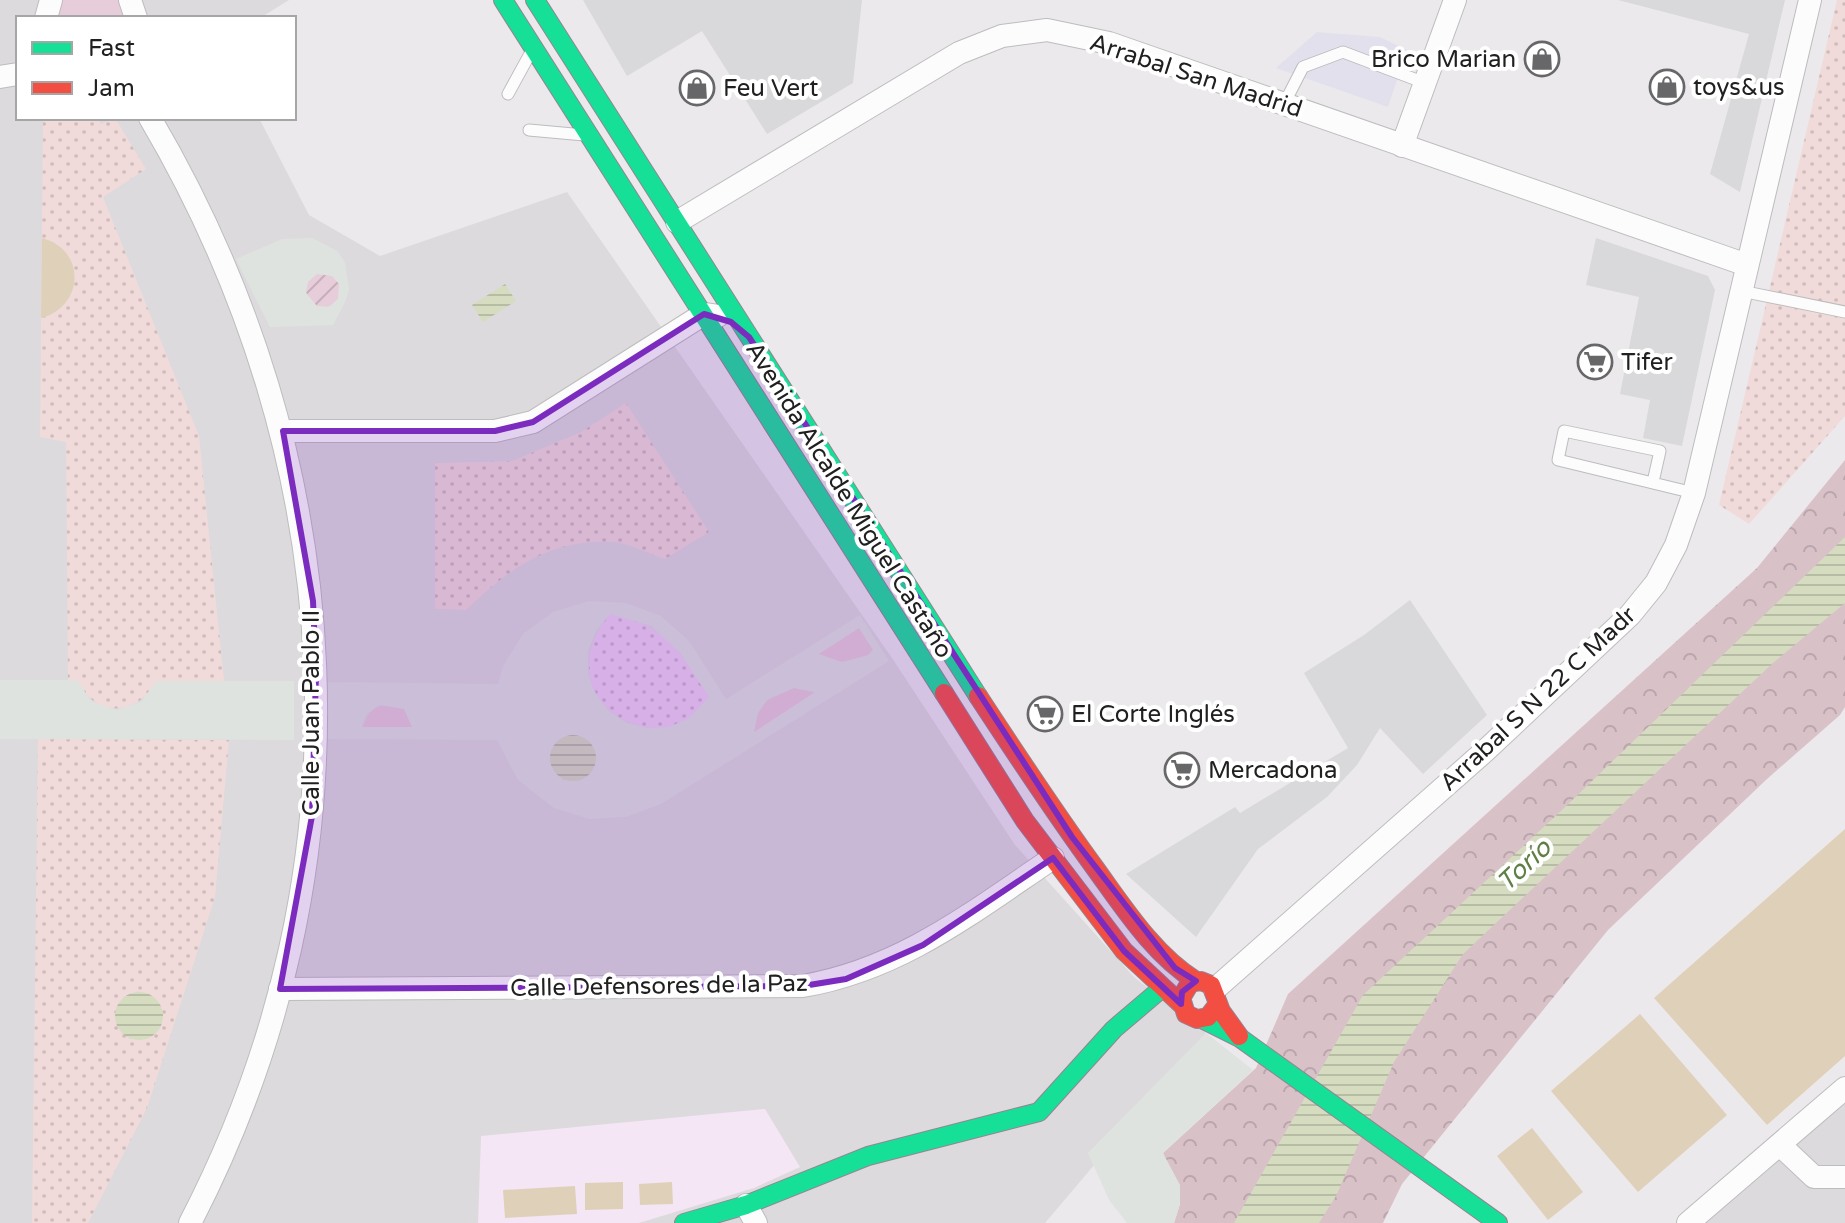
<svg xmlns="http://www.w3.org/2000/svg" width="1845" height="1223" viewBox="0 0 1845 1223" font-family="'Varela Round',sans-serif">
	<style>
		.residential { fill: #dcdadd }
		.commercial { fill: #e3e0ee }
		.education { fill: #f4e6f4 }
		.grass { fill: #e7ccd9 }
		.forest { fill: url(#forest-crowns) }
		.sand { fill: url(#sand-dots) }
		.park { fill: url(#park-dots); fill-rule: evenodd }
		.garden { fill: url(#garden-furrows) }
		.pitch { fill: #dfd1b9 }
		.parking { fill: #d9d8da }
		.plaza { fill: #dfe3e0; fill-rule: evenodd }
		.water { fill: url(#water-rules) }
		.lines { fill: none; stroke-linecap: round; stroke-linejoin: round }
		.lane-casing { stroke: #bdbcbe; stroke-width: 13 }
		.street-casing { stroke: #bdbcbe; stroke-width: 24 }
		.fast-casing { stroke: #958393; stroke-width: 20 }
		.jam-casing { stroke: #958393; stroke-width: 20 }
		.lane { stroke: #fcfcfc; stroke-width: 11 }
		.street { stroke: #fcfcfc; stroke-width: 22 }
		.fast { stroke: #16e098; stroke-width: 18 }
		.jam { stroke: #f24e42; stroke-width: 18 }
		.marked { fill: #7b2cbf; fill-opacity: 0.2; stroke: #7b2cbf; stroke-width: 6; stroke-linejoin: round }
		.labels { text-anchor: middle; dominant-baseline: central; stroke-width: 8; stroke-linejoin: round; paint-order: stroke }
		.poi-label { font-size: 24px; fill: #202020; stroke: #fff; text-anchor: start }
		.street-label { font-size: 24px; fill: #202020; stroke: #fff }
		.water-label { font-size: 26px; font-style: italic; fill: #5f7f46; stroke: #fff }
	</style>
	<defs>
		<pattern id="forest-crowns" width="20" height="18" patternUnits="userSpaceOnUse" patternTransform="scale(2)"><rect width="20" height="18" fill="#d9c1c8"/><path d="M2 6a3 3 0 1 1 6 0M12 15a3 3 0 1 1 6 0" fill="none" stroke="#baa6ac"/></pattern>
		<pattern id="sand-dots" width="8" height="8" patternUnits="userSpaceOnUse" patternTransform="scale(2)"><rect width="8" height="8" fill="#edd1f2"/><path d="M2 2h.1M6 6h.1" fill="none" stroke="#cbb3cf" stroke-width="1.8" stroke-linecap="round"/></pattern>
		<pattern id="park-dots" width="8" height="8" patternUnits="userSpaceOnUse" patternTransform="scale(2)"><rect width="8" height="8" fill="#f0dbda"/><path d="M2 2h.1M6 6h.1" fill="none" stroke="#cebcbb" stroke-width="1.8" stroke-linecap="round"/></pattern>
		<pattern id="garden-furrows" width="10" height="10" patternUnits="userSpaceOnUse" patternTransform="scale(2)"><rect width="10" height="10" fill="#e7ccd9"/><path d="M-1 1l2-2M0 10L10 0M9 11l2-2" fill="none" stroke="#c6afba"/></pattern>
		<pattern id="water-rules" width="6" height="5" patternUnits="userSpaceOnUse" patternTransform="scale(2)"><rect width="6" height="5" fill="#d5dcc0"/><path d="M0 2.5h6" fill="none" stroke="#b7bca5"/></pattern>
	</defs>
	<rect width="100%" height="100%" fill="#ece9ed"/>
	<g class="residential">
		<path d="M 0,0 L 289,0 L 260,18 L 18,18 L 18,118 L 259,118 L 309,215 L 380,256 L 567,192 L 892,658 L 1015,845 L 1134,977 L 1206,1033 L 1045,1223 L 0,1223 Z"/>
		<path d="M 1845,1087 L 1845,1223 L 1689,1223 Z"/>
	</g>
	<path class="commercial" d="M 1317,32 L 1380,37 L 1407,50 L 1388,107 L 1276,68 Z"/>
	<path class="education" d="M 765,1109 L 800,1167 L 754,1188 L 639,1223 L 478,1223 L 481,1136 Z"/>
	<g class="grass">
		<path d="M 61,0 L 121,0 L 127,18 L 54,18 Z"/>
		<path d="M 859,628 L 873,650 C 857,665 837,665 818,654 Z"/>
		<path d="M 794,688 L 816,693 L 754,733 C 754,707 771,694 794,688 Z"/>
		<path d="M 388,704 L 404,709 L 412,727 L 362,727 L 372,709 Z"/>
	</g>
	<path class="forest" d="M 1845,460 L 1845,707 L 1840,715 L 1767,779 L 1608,930 L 1402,1184 L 1383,1223 L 1174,1223 L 1180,1204 L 1163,1153 L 1256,1068 L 1288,994 L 1757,568 Z"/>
	<path class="sand" d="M 610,614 C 666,624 680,652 709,697 C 669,771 538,702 610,614 Z"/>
	<g class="park">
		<path d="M 1837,0 L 1845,0 L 1845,416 L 1749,524 L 1719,505 Z"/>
		<path d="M 43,118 L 97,118 L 101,124 L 115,118 L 146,169 L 103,197 L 199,436 L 224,681 L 156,681 C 138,717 95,718 77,680 L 68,680 L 66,442 L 40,437 Z"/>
		<path d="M 626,403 L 709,532 L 665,559 C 649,554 629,543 613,542 C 549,539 509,569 466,610 L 435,609 L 435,463 L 512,461 L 581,432 Z"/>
		<path d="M 38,739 L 229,740 L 215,897 L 147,1108 L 88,1223 L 32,1223 ZM 138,991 L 152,996 L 159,1030 L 145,1039 L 129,1039 L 123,997 Z"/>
	</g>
	<circle class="garden" cx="323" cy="290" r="17"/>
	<g class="pitch">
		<path d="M 42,238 C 87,250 84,307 41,318 Z"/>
		<path d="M 1845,829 L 1845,1056 L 1767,1125 L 1654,998 Z"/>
		<path d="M 1640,1014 L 1727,1115 L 1638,1192 L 1551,1091 Z"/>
		<path d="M 1532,1128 L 1583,1192 L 1548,1220 L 1497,1156 Z"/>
		<path d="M 623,1182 L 623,1209 L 585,1210 L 585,1183 Z"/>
		<path d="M 672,1182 L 673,1204 L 640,1205 L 639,1184 Z"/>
		<path d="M 575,1186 L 577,1214 L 505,1218 L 503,1190 Z"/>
	</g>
	<g class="parking">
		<path d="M 583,0 L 862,0 L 853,83 L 767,134 L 702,31 L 627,76 Z"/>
		<path d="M 1618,0 L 1785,0 L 1740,192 L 1710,174 L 1749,34 Z"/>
		<path d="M 1596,238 L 1708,276 L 1715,290 L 1682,446 L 1643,438 L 1650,400 L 1620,394 L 1639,297 L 1586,285 Z"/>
		<path d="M 1410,600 L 1487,715 L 1423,774 L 1380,728 L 1357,765 L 1327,797 L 1258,849 L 1196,937 L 1126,874 L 1235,807 L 1240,813 L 1348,748 L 1304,673 L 1364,635 Z"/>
	</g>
	<g class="plaza">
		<path d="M 312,238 L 337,251 L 345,262 L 349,290 L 344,304 L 333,325 L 270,327 L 236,259 L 282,239 ZM 317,274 L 332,276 L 339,284 L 338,299 L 329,307 L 317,306 L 306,293 L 308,282 Z"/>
		<path d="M 589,601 L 626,603 L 661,616 L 689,641 L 726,699 L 860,615 L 889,661 L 661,804 L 626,817 L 589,819 L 554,808 L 518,780 L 497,740 L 324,739 L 324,682 L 498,684 L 503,666 L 523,634 L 553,612 ZM 610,614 L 651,626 L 680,653 L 709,697 L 689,718 L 669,727 L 648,728 L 627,723 L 609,711 L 595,693 L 588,673 L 588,651 L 596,631 ZM 859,628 L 873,650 L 868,655 L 842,662 L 819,654 ZM 794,688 L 815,692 L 754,732 L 758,713 L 767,700 ZM 379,705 L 404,709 L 412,727 L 362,727 L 366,715 ZM 549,761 L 591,773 L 579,781 L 563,780 Z"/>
		<path d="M 0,680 L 77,680 L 91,701 L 116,710 L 141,702 L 156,681 L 294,681 L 294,740 L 0,739 Z"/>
		<path d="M 1206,1033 L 1253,1070 L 1163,1153 L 1180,1185 L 1180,1204 L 1174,1223 L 1127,1223 L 1109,1200 L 1088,1153 Z"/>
	</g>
	<g class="water">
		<path d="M 505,284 L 516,301 L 483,322 L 472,305 Z"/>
		<path d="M 1845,537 L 1845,603 L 1773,663 L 1463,954 L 1394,1062 L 1336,1196 L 1319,1223 L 1234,1223 L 1363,995 L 1562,810 Z"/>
		<circle cx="573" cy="758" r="23"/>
		<circle cx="139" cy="1016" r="24"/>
	</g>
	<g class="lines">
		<g class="lane-casing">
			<g id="lane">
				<path d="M 508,94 L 531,52"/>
				<path d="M 1284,104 L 1303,67 L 1343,52 L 1425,83"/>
				<path d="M 529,130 L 584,135"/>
				<path d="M 1741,291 L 1845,312"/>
				<path d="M 1653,482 L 1660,451 L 1564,431 L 1558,460 L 1694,493"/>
			</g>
		</g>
		<g class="street-casing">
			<g id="street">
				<path d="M 130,0 L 136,18"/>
				<path d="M 46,18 L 51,0"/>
				<path d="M 0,77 L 18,74"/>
				<path d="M 150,118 C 352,461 375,867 190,1223"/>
				<path d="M 1402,146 L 1455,0"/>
				<path d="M 677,222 L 959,53 L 1002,36 L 1047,30 L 1109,43 L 1747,265"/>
				<path d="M 283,431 L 495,431 L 533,422 L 704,314 L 718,316"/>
				<path d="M 280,989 L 803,986 C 901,969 971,913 1053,858"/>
				<path d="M 1215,989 L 1485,751 L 1630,615 L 1656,583 L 1676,545 L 1694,493 L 1810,0"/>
				<path d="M 1780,1145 L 1814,1177 L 1845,1177"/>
				<path d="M 746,1205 L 756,1223"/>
				<path d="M 1688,1223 L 1845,1088"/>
			</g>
		</g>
		<g class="fast-casing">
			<g id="fast">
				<path d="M 503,0 L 944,693"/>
				<path d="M 535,0 L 978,696"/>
				<path d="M 1202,1019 L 1240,1038 L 1498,1223"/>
				<path d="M 684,1223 L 746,1205 L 868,1156 L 1039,1112 L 1114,1029 L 1161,989"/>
			</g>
		</g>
		<g class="jam-casing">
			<g id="jam">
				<path d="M 944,693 L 1025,821 L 1124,951 L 1181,1004"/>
				<path d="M 978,696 C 1016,754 1054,812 1095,868 C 1124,908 1154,955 1196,981"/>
				<path d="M 1218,1004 L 1208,1017 L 1197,1019 L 1186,1014 L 1181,998 L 1190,983 L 1201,981 L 1211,985 L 1221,1011 L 1239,1036"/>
			</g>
		</g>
		<use href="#lane" class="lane"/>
		<use href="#street" class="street"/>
		<use href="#fast" class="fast"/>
		<use href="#jam" class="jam"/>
	</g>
	<path class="marked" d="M 704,314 L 731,322 L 749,337 L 1072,837 L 1175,968 L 1196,981 L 1182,992 L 1181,1004 L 1124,951 L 1053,858 L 923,945 L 846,979 L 803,986 L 280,989 L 312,816 L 316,673 L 313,601 L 283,431 L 495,431 L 533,422 Z"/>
	<defs>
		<g id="shop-ring" transform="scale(1.8)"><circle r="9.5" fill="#fff" stroke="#676668" stroke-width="1.5"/><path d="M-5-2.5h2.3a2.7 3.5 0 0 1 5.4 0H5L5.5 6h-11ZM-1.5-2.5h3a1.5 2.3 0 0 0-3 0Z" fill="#676668"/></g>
		<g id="supermarket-ring" transform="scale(1.8)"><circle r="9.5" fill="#fff" stroke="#676668" stroke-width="1.5"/><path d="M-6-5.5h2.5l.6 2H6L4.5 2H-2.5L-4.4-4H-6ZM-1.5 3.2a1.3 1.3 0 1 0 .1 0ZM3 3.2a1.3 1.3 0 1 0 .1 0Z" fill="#676668"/></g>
	</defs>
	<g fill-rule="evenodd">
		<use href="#shop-ring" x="1542" y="59"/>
		<use href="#shop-ring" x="1667" y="87"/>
		<use href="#shop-ring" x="697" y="88"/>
		<use href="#supermarket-ring" x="1595" y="362"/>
		<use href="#supermarket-ring" x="1045" y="714"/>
		<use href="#supermarket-ring" x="1182" y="770"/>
	</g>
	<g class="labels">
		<g class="poi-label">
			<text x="1516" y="59" text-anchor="end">Brico Marian</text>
			<text x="1693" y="87">toys&amp;us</text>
			<text x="723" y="88">Feu Vert</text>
			<text x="1621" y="362">Tifer</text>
			<text x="1071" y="714">El Corte Inglés</text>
			<text x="1208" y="770">Mercadona</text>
		</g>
		<g class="street-label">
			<text transform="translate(1196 76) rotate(18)">Arrabal San Madrid</text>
			<text transform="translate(849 500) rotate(58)">Avenida Alcalde Miguel Castaño</text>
			<text transform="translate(1538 699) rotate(-43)">Arrabal S N 22 C Madr</text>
			<text transform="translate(311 713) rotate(-90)">Calle Juan Pablo II</text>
			<text transform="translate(659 986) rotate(-1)">Calle Defensores de la Paz</text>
		</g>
		<g class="water-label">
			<text transform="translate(1524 865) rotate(-43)">Torío</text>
		</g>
	</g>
	<rect x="16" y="16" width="280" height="104" fill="#ffffff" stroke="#a6a6a6" stroke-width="2"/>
	<rect x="32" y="42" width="40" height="12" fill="#16e098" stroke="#a6a6a6" stroke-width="2"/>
	<text x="88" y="56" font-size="24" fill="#202020">Fast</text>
	<rect x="32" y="82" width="40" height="12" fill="#f24e42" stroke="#a6a6a6" stroke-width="2"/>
	<text x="88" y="96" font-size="24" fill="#202020">Jam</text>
</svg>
